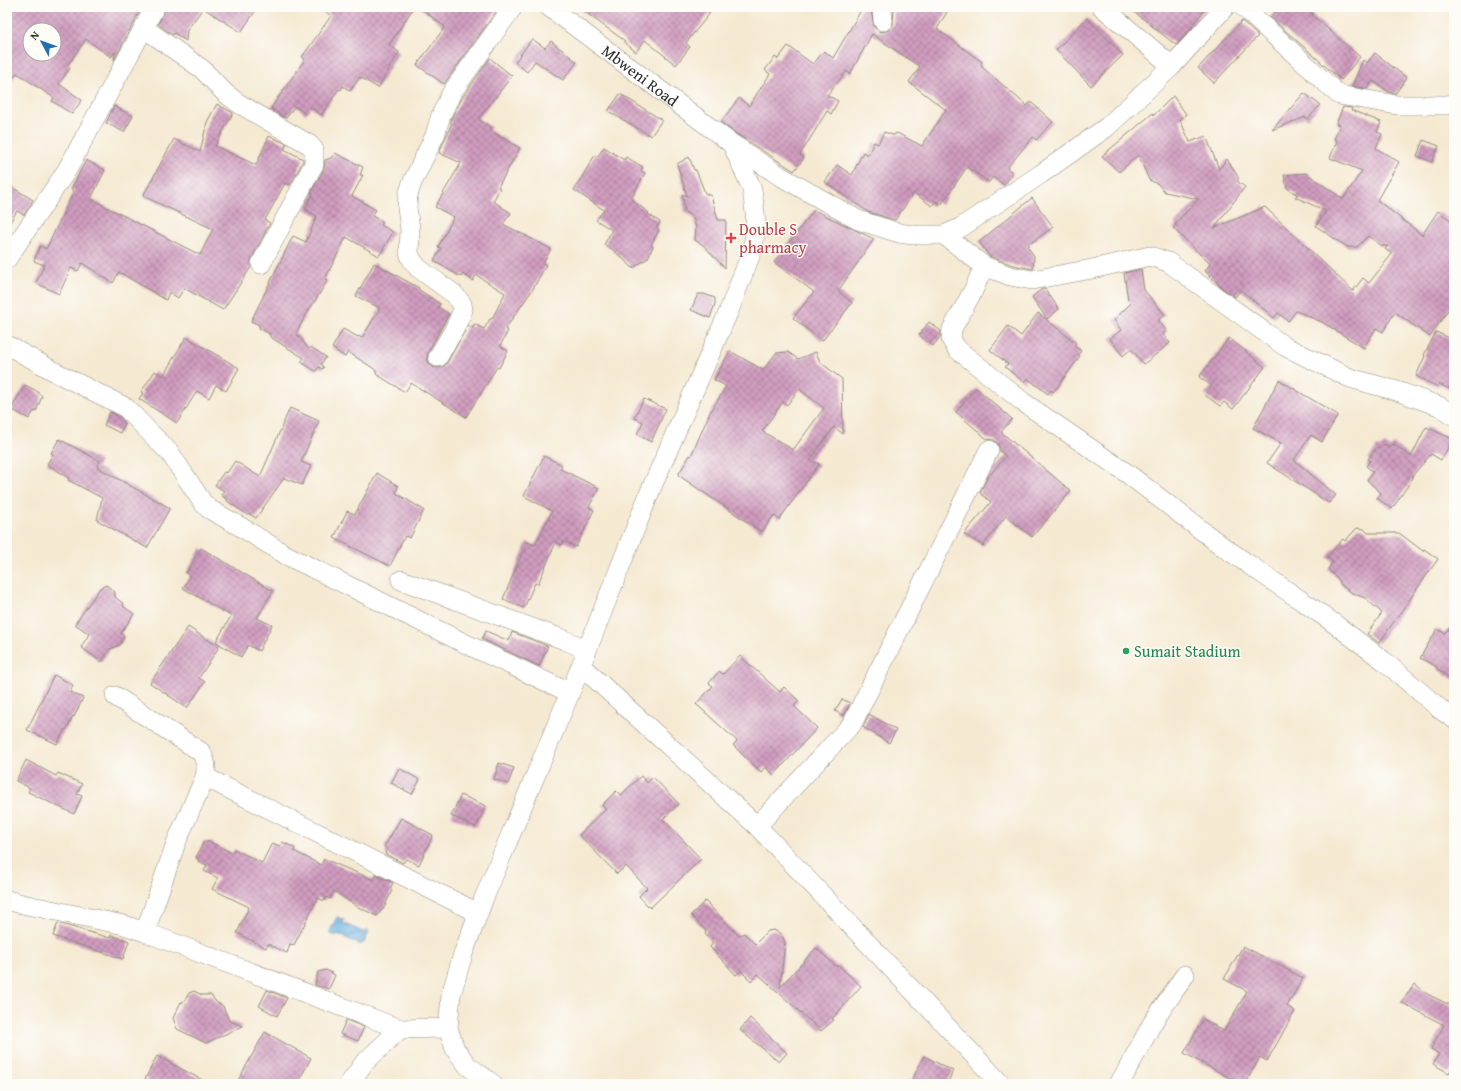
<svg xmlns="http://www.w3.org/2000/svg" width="1461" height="1091" viewBox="0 0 1461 1091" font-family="'Gentium Book Plus',serif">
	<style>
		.water { fill: url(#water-waves); stroke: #4c6e86 }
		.building { fill: url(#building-cross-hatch); fill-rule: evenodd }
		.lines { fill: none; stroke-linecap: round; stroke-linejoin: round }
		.minor-casing { stroke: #908a7e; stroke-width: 20 }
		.minor { stroke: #fff; stroke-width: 19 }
		.health-dot { fill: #e0444e; stroke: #fdfcf7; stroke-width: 1.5 }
		.leisure-dot { fill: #2e9e5b; stroke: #fdfcf7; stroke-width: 1.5 }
		.labels { text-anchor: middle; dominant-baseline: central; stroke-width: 3; stroke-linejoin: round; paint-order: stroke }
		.street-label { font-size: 16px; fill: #2b2b2b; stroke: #fdfcf7 }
		.health-label { font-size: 16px; fill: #be3a42; stroke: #fdfcf7; text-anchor: start }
		.leisure-label { font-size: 16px; fill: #27864d; stroke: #fdfcf7; text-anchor: start }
	</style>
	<defs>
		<pattern id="water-waves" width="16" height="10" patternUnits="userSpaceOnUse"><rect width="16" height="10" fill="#6db1e2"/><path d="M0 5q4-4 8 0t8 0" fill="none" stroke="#5a90b7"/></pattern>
		<pattern id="building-cross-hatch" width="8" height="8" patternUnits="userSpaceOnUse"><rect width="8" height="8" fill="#d09cbf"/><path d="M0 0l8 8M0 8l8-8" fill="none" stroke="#a97f9b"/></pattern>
	</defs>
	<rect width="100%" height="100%" fill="#fdfcf7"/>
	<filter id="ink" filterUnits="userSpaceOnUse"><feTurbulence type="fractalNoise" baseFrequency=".025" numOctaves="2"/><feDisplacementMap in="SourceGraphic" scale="8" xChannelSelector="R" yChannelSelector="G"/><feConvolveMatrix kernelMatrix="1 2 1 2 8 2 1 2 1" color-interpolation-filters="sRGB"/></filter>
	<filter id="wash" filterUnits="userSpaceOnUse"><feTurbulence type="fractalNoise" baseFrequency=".012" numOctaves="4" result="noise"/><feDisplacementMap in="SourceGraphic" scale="16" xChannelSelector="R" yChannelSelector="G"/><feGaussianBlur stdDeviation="0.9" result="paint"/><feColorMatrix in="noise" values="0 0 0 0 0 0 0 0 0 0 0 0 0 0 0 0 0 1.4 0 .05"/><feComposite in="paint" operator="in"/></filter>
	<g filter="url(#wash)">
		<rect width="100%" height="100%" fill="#f5e9d2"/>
		<path class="water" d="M 337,917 L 344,920 L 343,923 L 365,933 L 367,930 L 369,932 L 364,943 L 362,943 L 361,945 L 337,934 L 336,936 L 329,933 Z"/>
		<g id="blocks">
			<g class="building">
				<path d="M 7,7 L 142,7 L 114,60 L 115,52 L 111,57 L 86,39 L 67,66 L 70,68 L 59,84 L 82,100 L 72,114 L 52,101 L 54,98 L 17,73 L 7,86 ZM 30,30 L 54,30 L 54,54 L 30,54 Z"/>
				<path d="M 166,7 L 258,7 L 241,32 L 203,8 L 187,30 L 186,41 L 174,33 L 173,35 L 158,24 Z"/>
				<path d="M 320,7 L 414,7 L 389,45 L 399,52 L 378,88 L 360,77 L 350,91 L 343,86 L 341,90 L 339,89 L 321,115 L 311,107 L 306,114 L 295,106 L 286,118 L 271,108 L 305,59 L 302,57 L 331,16 Z"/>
				<path d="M 419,7 L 495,7 L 498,9 L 444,84 L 417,65 L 445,27 Z"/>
				<path d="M 578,7 L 702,7 L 710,13 L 686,43 L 690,47 L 676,65 L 645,40 L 636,52 L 624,42 L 625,41 Z"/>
				<path d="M 863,7 L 869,7 L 871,10 L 874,27 L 878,31 L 883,32 L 889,30 L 893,25 L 894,7 L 937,7 L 947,12 L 937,29 L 982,62 L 981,64 L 982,65 L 982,67 L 1027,106 L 1031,102 L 1053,122 L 1036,140 L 1033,137 L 1007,168 L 1013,173 L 1004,185 L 993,177 L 989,182 L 967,167 L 941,205 L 936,201 L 932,206 L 914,193 L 895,220 L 868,212 L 825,182 L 837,165 L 852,175 L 863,152 L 868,155 L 874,142 L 878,144 L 884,132 L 893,135 L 897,133 L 922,146 L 946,110 L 909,82 L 920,67 L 872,34 L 850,74 L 847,71 L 827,95 L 838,101 L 831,114 L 827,111 L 800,155 L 804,158 L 794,171 L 738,135 L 721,122 L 739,98 L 749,106 L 770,74 L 765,70 L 775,57 L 778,59 L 788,46 L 813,64 L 824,51 L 833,58 Z"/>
				<path d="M 1128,7 L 1207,7 L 1191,26 L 1193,27 L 1176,45 Z"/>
				<path d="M 1280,7 L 1305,7 L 1313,14 L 1312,15 L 1360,57 L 1341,80 L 1270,17 Z"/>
				<path d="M 1087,18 L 1123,55 L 1091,86 L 1056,50 Z"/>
				<path d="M 1242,21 L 1258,36 L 1214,83 L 1198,68 Z"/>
				<path d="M 532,39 L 545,48 L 551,41 L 577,62 L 563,80 L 535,61 L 527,72 L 515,62 Z"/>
				<path d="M 1375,53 L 1407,78 L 1395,94 L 1389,92 L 1373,81 L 1367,89 L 1352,86 L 1363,60 L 1367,63 Z"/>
				<path d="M 490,58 L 512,76 L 478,119 L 491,127 L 489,130 L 520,148 L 498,187 L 500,188 L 493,201 L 511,213 L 503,224 L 551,249 L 543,263 L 546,265 L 533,289 L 505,329 L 508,331 L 500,346 L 508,351 L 499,368 L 497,367 L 466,417 L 411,383 L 405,392 L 376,374 L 376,370 L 348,352 L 345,357 L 332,348 L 343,329 L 358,337 L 358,336 L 362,338 L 380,308 L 356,296 L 374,263 L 419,288 L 418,289 L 440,304 L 438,307 L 449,314 L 428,352 L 427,357 L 428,362 L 433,367 L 438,368 L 443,367 L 447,363 L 468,325 L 473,328 L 474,324 L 484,329 L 490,319 L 492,319 L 505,293 L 476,275 L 473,281 L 463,274 L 461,277 L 434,261 L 441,248 L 438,247 L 454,217 L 435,207 L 461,163 L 439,153 L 451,125 L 451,119 L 462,98 Z"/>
				<path d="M 1304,93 L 1320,105 L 1308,119 L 1305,117 L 1272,130 Z"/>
				<path d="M 620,94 L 662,120 L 651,136 L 608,111 Z"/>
				<path d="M 1173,96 L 1186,114 L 1180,120 L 1190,142 L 1206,136 L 1219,169 L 1227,159 L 1238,177 L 1238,182 L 1245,187 L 1214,228 L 1265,207 L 1353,291 L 1363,278 L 1369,283 L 1392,254 L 1385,249 L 1388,246 L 1382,246 L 1368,236 L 1357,247 L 1347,247 L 1316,226 L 1326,211 L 1295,197 L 1298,195 L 1287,188 L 1284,175 L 1306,173 L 1343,199 L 1362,171 L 1330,158 L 1337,141 L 1334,139 L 1340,125 L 1336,124 L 1343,107 L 1352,108 L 1351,110 L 1381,122 L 1377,132 L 1382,134 L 1376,148 L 1399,162 L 1377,200 L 1422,235 L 1438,211 L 1454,223 L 1454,301 L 1430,337 L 1395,312 L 1383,332 L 1376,328 L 1364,348 L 1322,322 L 1296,311 L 1288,321 L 1278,313 L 1274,318 L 1241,290 L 1235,297 L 1222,288 L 1205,271 L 1210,264 L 1173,228 L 1176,225 L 1175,223 L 1199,199 L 1165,192 L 1158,184 L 1149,180 L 1138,155 L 1119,172 L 1102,156 L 1153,113 L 1154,115 Z"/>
				<path d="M 217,104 L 233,113 L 215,146 L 256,165 L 269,136 L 287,144 L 284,149 L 303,159 L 303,161 L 290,185 L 285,183 L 265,220 L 270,223 L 251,259 L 251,267 L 223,310 L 184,288 L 178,298 L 169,292 L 166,300 L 119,272 L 113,283 L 82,263 L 78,271 L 71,268 L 59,294 L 36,283 L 44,265 L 34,261 L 40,246 L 46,249 L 74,191 L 71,189 L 86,160 L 105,170 L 91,199 L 200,255 L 213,229 L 143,196 L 174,139 L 200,152 L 207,122 Z"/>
				<path d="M 114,106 L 133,116 L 124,132 L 106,123 Z"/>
				<path d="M 1423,140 L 1439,146 L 1432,162 L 1417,156 Z"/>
				<path d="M 604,147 L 624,160 L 626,157 L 643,167 L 641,171 L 645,173 L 631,199 L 649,213 L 648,214 L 660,222 L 657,228 L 659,230 L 651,245 L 653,246 L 648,258 L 633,268 L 612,249 L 604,245 L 612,230 L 596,220 L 604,210 L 574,190 L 595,155 L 598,156 Z"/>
				<path d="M 335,153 L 363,167 L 360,175 L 363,175 L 352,196 L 376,210 L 372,216 L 383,222 L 381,225 L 393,232 L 379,256 L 346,237 L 325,279 L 328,280 L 306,315 L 296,333 L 309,349 L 311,347 L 326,357 L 321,364 L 324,368 L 322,369 L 319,367 L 316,371 L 301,362 L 304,358 L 270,337 L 270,334 L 259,328 L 259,325 L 251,321 L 293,236 L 306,242 L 317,216 L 305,209 L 313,193 L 311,192 L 324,169 L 325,160 L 331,158 Z"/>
				<path d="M 689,157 L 694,170 L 696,170 L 705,193 L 711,196 L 718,220 L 726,220 L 725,268 L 703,245 L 695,240 L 696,228 L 693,217 L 685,212 L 682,194 L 687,196 L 677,164 Z"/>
				<path d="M 7,184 L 33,200 L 24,215 L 17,211 L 7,227 Z"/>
				<path d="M 1032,198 L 1053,227 L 1027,246 L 1034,256 L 1033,269 L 1013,265 L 989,256 L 979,242 Z"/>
				<path d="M 814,210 L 874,239 L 838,291 L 852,303 L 822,341 L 793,318 L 814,292 L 774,262 Z"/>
				<path d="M 1141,269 L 1144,290 L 1165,315 L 1158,320 L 1167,331 L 1163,334 L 1170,343 L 1144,364 L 1131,349 L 1123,356 L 1110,339 L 1121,330 L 1114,320 L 1131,303 L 1128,300 L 1124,273 Z"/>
				<path d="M 1042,289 L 1045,289 L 1059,309 L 1047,319 L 1032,297 Z"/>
				<path d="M 698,294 L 704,294 L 715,298 L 715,304 L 710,318 L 691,310 Z"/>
				<path d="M 1038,313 L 1076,343 L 1074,346 L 1081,351 L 1078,355 L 1080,356 L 1059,385 L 1053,392 L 1051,390 L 1048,394 L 1027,378 L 1024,382 L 1005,367 L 1008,364 L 990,350 L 1008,326 L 1021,336 Z"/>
				<path d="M 929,322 L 941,331 L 940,337 L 933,346 L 919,335 Z"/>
				<path d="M 1436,332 L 1454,340 L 1454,391 L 1439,384 L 1438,387 L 1416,376 L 1425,356 L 1424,355 Z"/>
				<path d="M 186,337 L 239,368 L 226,391 L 216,385 L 209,398 L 197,391 L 177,423 L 139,399 L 143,393 L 141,392 L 155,371 L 163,376 Z"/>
				<path d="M 1229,338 L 1265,367 L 1233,409 L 1224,402 L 1220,406 L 1205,395 L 1212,386 L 1199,377 Z"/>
				<path d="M 730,351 L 763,370 L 776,353 L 788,352 L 798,359 L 816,352 L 820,362 L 842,379 L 843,434 L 834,427 L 810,460 L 819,464 L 779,520 L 774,515 L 762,532 L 678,475 L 690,455 L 691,456 L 711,410 L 712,410 L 726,386 L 714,380 ZM 799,389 L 824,408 L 793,450 L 762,431 L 783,402 L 787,405 Z"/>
				<path d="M 1279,380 L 1338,415 L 1322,442 L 1311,435 L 1294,460 L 1336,495 L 1329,503 L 1267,463 L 1281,443 L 1253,428 Z"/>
				<path d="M 25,385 L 35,390 L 42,396 L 36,412 L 34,411 L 29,419 L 11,409 Z"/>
				<path d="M 976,388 L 1012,419 L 1001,432 L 1071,491 L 1032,537 L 1006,516 L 983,546 L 964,534 L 991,502 L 980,493 L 987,478 L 1006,456 L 1000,451 L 998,444 L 994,440 L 987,439 L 956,412 Z"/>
				<path d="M 644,399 L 666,409 L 651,442 L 637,434 L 643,422 L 634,418 Z"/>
				<path d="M 290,408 L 319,421 L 301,462 L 311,466 L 302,485 L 284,478 L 256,518 L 249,514 L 248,515 L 227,501 L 228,500 L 221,495 L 224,491 L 215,485 L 224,472 L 227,473 L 235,461 L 260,477 Z"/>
				<path d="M 110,412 L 118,416 L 125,423 L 120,433 L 104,425 Z"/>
				<path d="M 1426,427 L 1453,439 L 1441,460 L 1431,454 L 1412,476 L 1413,478 L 1392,509 L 1377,498 L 1381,493 L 1367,480 L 1373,472 L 1366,466 L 1370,461 L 1368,459 L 1377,447 L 1379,448 L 1385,444 L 1390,448 L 1394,444 L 1411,457 Z"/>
				<path d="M 59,439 L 100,461 L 97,467 L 170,508 L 147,548 L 97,520 L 102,498 L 68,480 L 69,478 L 47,464 L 53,454 L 51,453 Z"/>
				<path d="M 544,456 L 562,465 L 560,469 L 599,488 L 589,507 L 594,510 L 576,547 L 564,541 L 562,545 L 556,542 L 538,584 L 535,583 L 524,608 L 503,599 L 527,542 L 535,545 L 552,511 L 524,496 Z"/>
				<path d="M 377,473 L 398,486 L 396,493 L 424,510 L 410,538 L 405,536 L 390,566 L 334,538 L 347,511 L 355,514 Z"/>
				<path d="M 1357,528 L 1364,529 L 1368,533 L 1399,533 L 1423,551 L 1424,549 L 1438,559 L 1379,643 L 1367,634 L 1382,613 L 1365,598 L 1352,593 L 1341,585 L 1339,580 L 1328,569 L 1333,562 L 1327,557 L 1343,539 L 1345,541 Z"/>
				<path d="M 201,548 L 273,591 L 257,618 L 272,625 L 259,651 L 248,645 L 241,657 L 216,642 L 231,616 L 183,588 L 190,576 L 186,573 Z"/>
				<path d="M 106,585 L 115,592 L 115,597 L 124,604 L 123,606 L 134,614 L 121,633 L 124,637 L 120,645 L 110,649 L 101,662 L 81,647 L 89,634 L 75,624 L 100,588 Z"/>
				<path d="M 1454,625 L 1454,680 L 1437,669 L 1437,667 L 1420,658 L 1437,629 L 1444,633 Z"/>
				<path d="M 188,627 L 219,647 L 199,678 L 205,682 L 187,708 L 150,683 Z"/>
				<path d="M 486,631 L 509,641 L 512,632 L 548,646 L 539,666 L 482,639 Z"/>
				<path d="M 740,656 L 780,692 L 784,687 L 799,701 L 794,706 L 817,728 L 774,775 L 765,767 L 761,772 L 746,758 L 733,745 L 737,741 L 696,704 L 713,686 L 709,683 L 719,671 L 723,674 Z"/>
				<path d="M 54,675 L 73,685 L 70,692 L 83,698 L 74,717 L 73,716 L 66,730 L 65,729 L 57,744 L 27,730 Z"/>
				<path d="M 842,699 L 850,703 L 844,716 L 835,711 Z"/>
				<path d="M 869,714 L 896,730 L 889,743 L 863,727 Z"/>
				<path d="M 26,760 L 56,776 L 58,773 L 82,784 L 77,794 L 82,796 L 74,814 L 28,792 L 30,788 L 16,781 Z"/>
				<path d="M 499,763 L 514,768 L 508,784 L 494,779 Z"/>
				<path d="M 399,768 L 420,780 L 412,794 L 391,783 Z"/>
				<path d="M 641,776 L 647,783 L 653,777 L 679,804 L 663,819 L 701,859 L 650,908 L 639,896 L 647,888 L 626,866 L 617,874 L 579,835 L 606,809 L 602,805 L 616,791 L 621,795 Z"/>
				<path d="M 461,795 L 486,806 L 476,827 L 451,816 Z"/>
				<path d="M 401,818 L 433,835 L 419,865 L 406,859 L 403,863 L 385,854 L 387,849 L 384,847 Z"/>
				<path d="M 204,841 L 207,843 L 208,841 L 232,853 L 234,849 L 262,863 L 272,843 L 280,846 L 282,842 L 295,848 L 294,851 L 321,865 L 324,859 L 374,880 L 376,875 L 393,883 L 390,889 L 392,890 L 385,906 L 377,916 L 358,907 L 334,891 L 330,899 L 326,897 L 324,901 L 318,898 L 294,945 L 290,944 L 287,953 L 268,944 L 266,948 L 237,933 L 249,907 L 212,889 L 218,878 L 204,871 L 207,865 L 198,861 L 199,859 L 196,858 Z"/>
				<path d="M 705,901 L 739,936 L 744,933 L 755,944 L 768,931 L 774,930 L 781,934 L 785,942 L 780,987 L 816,948 L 837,967 L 838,965 L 861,986 L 832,1019 L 834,1020 L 821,1031 L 758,974 L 751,981 L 741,971 L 736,975 L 710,947 L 713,943 L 705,934 L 706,931 L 691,915 Z"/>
				<path d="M 58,923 L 110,938 L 111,935 L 129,941 L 123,959 L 53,936 Z"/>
				<path d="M 1243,946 L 1303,978 L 1287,1006 L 1295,1011 L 1267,1061 L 1260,1057 L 1245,1084 L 1241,1084 L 1184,1053 L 1203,1019 L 1224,1031 L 1247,991 L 1224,979 Z"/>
				<path d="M 326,970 L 335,975 L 329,989 L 315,985 L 318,972 Z"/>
				<path d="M 1415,984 L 1427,994 L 1454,1007 L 1454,1065 L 1449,1073 L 1433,1064 L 1439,1054 L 1431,1049 L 1444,1025 L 1401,1002 Z"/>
				<path d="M 267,990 L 287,998 L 277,1016 L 259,1006 Z"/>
				<path d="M 194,991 L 202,995 L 211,995 L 216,1002 L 223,1006 L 229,1021 L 243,1026 L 206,1043 L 177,1029 L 173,1018 L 181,1002 L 183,1003 L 189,993 Z"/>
				<path d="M 750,1018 L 787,1053 L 779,1062 L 740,1030 Z"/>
				<path d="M 346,1020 L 364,1027 L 358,1041 L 340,1034 Z"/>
				<path d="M 265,1032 L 311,1058 L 297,1084 L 236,1084 Z"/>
				<path d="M 157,1056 L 210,1084 L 146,1084 L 148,1080 L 145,1079 Z"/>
				<path d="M 924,1056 L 953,1071 L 947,1084 L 910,1084 Z"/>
			</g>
		</g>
	</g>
	<g filter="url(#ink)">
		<use href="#blocks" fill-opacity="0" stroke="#908a7e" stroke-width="1"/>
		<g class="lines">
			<g class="minor-casing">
				<g id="minor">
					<path id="s1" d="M 549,7 L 732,144 L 780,176 L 858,220 L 899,233 L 913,235 L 944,235 L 960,228 L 1041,174 L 1107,127 L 1172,66 L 1225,7"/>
					<path d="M 882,7 L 883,21"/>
					<path d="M 1102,7 L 1172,66"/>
					<path d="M 1243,7 L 1339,95 L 1397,105 L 1447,105 L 1454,104"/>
					<path d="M 144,28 L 202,69 L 225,93 L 238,103 L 310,145 L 314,150 L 314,164 L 261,264"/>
					<path d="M 944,235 L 984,266 L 1010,276 L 1032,280 L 1092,269 L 1150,256 L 1168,262 L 1284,346 L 1350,378 L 1397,391 L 1439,406 L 1454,416"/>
					<path d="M 7,259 L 67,170 L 155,7"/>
					<path d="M 984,266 L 973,291 L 952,329 L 951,339 L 957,349 L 1023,402 L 1128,474 L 1222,546 L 1328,619 L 1384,661 L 1440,709 L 1454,719"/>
					<path d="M 7,345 L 59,374 L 125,407 L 170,453 L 203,503 L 209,509 L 241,527 L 286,555 L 462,642 L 570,693"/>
					<path d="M 438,357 L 454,330 L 463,310 L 462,304 L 454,294 L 418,268 L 412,260 L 409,253 L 410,229 L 407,208 L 408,195 L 412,183 L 435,135 L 441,115 L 452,92 L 513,7"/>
					<path d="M 401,580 L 565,640 L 587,650"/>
					<path d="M 581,666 L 757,826 L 1001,1084"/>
					<path d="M 115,696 L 201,752 C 206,761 207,767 205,777 L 176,843 L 145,932"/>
					<path d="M 205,777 L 478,913"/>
					<path d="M 757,826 L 852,724 L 989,450"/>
					<path d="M 7,900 L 22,904 L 124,925 L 145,932 L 400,1029"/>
					<path d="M 349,1084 L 364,1063 L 400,1029 L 448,1028"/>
					<path d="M 493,1084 L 468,1066 L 455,1049 L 448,1028 L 451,995 L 463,954 L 484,898 L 570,693 L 651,489 L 728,313 L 752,251 L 756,229 L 755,213 L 752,189 L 732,144"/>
					<path d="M 1118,1084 L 1125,1074 L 1153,1022 L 1185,975"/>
				</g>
			</g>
			<use href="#minor" class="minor"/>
		</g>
	</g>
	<path class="health-dot" d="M729 232h4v4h4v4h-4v4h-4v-4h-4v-4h4z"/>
	<circle class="leisure-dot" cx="1126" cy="651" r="4"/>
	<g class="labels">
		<g class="street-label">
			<text stroke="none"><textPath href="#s1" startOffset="114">Mbweni Road</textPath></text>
		</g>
		<g class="health-label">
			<text x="739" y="229">Double S<tspan x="739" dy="18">pharmacy</tspan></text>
		</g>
		<g class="leisure-label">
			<text x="1134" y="651">Sumait Stadium</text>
		</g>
	</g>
	<rect width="1461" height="1091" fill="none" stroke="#fdfcf7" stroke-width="24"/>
	<g transform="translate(42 42) rotate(311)"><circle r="19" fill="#fdfcf7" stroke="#a9a8a5"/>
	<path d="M0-3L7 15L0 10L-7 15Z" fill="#1f6fb2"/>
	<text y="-6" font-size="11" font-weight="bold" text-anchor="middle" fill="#2b2b2b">N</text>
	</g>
</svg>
